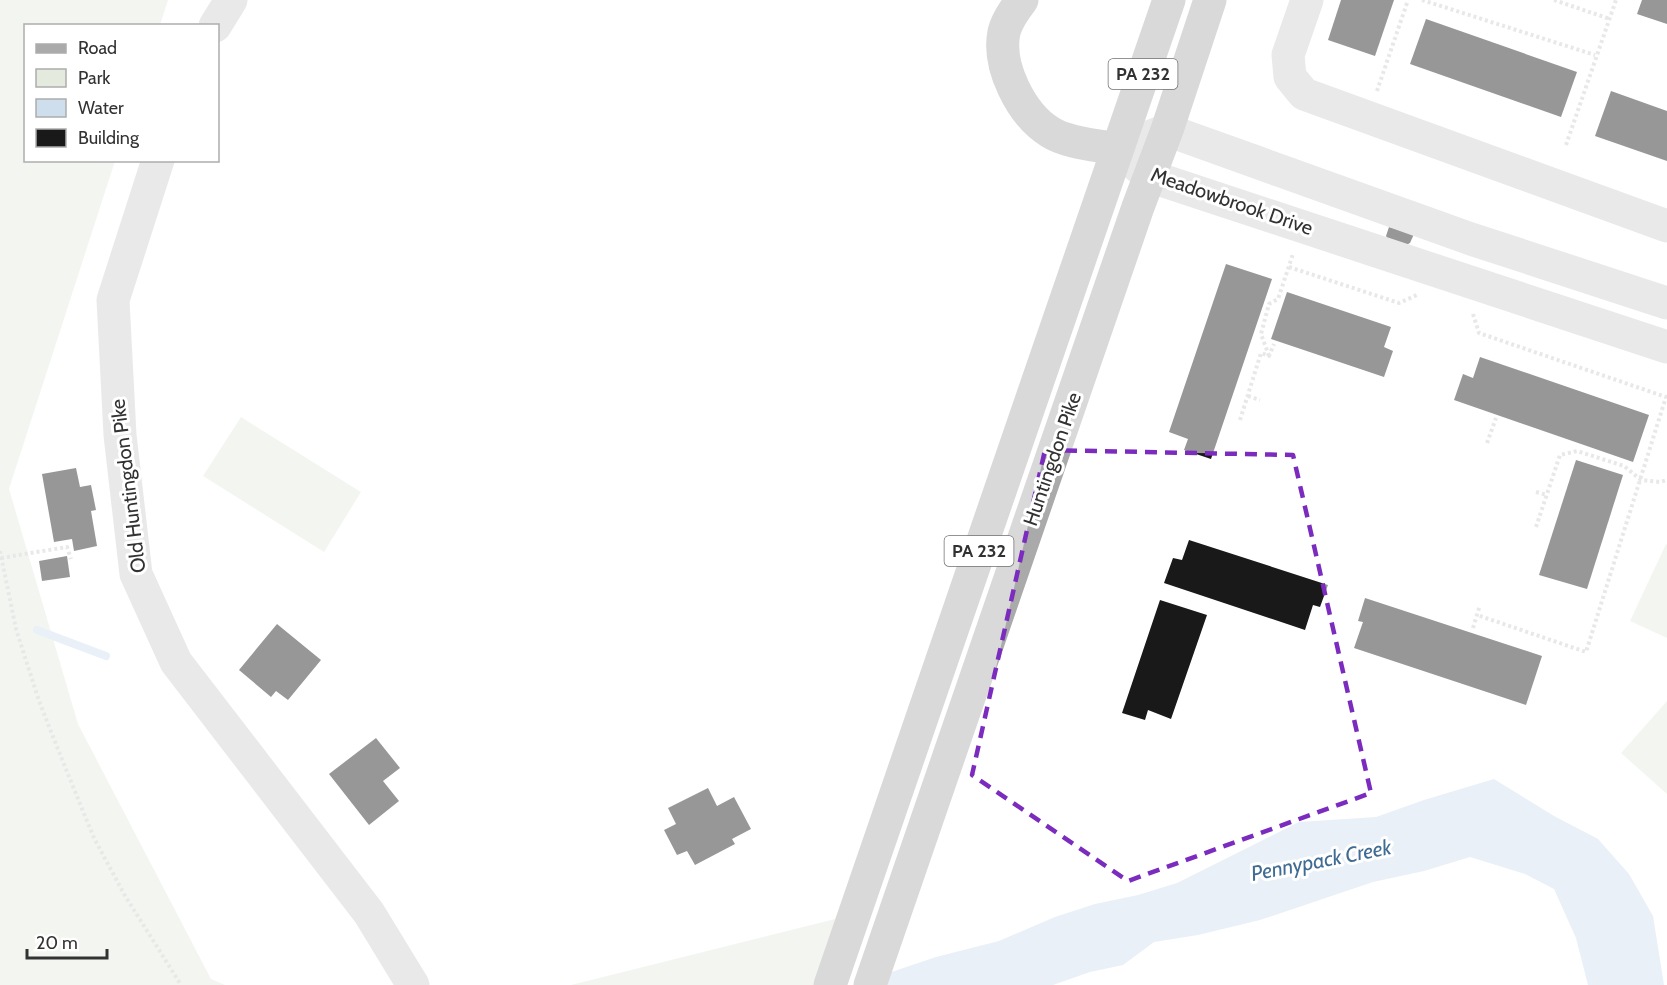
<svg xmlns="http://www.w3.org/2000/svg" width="1667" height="985" viewBox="0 0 1667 985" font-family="Cabin,sans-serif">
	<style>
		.green { fill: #e4ebde }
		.water { fill: #cedeed }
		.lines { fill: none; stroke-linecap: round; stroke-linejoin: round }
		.stream { stroke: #cedeed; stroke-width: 8 }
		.building { fill: #191919 }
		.path { stroke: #ccc; stroke-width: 4; stroke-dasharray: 3 3; stroke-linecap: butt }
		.minor { stroke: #cfcfcf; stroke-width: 33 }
		.major { stroke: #aaa; stroke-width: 33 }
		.marked { fill: none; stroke: #7b2cbf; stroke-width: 4.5; stroke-dasharray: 12 8; stroke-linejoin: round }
		.labels { text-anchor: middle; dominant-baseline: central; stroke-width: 6; stroke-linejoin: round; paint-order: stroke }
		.shield { fill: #fff; stroke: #707070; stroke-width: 1.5 }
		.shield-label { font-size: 18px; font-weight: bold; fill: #323232 }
		.street-label { font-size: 20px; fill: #323232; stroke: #fff }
		.water-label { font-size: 21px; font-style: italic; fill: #406c93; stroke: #fff }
	</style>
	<rect width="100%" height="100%" fill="#fff"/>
	<g class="green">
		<path d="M 0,0 L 168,0 L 160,25 L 26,26 L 26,160 L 115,161 L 9,489 L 78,724 L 211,979 L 225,985 L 0,985 Z"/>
		<path d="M 241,417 L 361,492 L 324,552 L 203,476 Z"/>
		<path d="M 1666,544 L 1667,545 L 1667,638 L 1630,621 Z"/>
		<path d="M 1667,701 L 1667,794 L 1621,753 Z"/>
		<path d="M 855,914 L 831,985 L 571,985 Z"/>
	</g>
	<path class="water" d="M 1494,779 L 1554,816 L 1598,839 L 1629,874 L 1653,916 L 1664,985 L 1588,985 L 1576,938 L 1554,889 L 1525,874 L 1470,857 L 1424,871 L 1373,882 L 1260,920 L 1198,935 L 1154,942 L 1123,965 L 1090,972 L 1053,985 L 853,985 L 936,957 L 999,941 L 1055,917 L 1095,904 L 1138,895 L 1177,883 L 1299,822 L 1376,817 L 1424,800 Z"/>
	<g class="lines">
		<path class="stream" d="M 37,630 L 106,656"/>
	</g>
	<g class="building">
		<path d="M 1341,0 L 1394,0 L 1375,56 L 1328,40 Z"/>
		<path d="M 1642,0 L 1667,0 L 1667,24 L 1637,14 Z"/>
		<path d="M 1426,19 L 1577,72 L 1561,117 L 1410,64 Z"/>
		<path d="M 1611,91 L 1667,111 L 1667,161 L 1595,136 Z"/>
		<path d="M 1389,227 L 1414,234 L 1410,243 L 1404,246 L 1391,243 L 1386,236 Z"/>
		<path d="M 1226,264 L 1272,279 L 1211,459 L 1184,450 L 1188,439 L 1169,432 Z"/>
		<path d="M 1287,292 L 1391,327 L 1384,347 L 1393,351 L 1384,377 L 1271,339 Z"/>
		<path d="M 1480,357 L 1649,415 L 1633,462 L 1454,400 L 1463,374 L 1473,378 Z"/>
		<path d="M 1576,460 L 1623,475 L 1587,589 L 1539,575 Z"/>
		<path d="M 76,468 L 80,487 L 91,485 L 96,510 L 91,511 L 97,546 L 74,551 L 72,539 L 54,542 L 42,474 Z"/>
		<path d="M 1189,540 L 1328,585 L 1320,607 L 1313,605 L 1305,630 L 1164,583 L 1173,558 L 1182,560 Z"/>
		<path d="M 67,556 L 70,577 L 42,581 L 39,561 Z"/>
		<path d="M 1365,598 L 1542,656 L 1526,705 L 1354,648 L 1363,622 L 1358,621 Z"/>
		<path d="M 1160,600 L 1207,615 L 1171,719 L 1148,710 L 1145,720 L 1122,713 Z"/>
		<path d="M 277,624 L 321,660 L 288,700 L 276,691 L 271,697 L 239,670 Z"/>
		<path d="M 376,738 L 400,768 L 383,781 L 399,801 L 369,825 L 329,774 Z"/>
		<path d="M 708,788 L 717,806 L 734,797 L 751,829 L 732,839 L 735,844 L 695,865 L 687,851 L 677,855 L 664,830 L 676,824 L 668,808 Z"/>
	</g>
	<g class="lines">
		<g class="path">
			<path d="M 1422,0 L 1595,55"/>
			<path d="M 1554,0 L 1610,19"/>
			<path d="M 1377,91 L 1408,0"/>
			<path d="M 1566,145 L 1616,0"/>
			<path d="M 1289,267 L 1399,303 L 1417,295"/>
			<path d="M 1473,314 L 1479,333 L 1666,397 L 1586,652 L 1477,615"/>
			<path d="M 1269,356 L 1261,334 L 1269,304 L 1278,299 L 1293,254"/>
			<path d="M 1248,396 L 1260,400"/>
			<path d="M 1240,420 L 1261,353 L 1269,356 L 1274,344"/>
			<path d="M 1487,443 L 1496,418"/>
			<path d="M 1536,492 L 1547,495"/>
			<path d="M 1536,527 L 1560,455 L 1577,451 L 1624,466 L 1641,480 L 1660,482 L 1667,480"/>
			<path d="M 0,551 L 16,629 L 39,701 L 63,762 L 94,838 L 124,894 L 181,985"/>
			<path d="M 1,558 L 67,547 L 71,559"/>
			<path d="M 1473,628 L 1480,605"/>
		</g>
		<g class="minor">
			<path d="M 1307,0 L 1288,55 L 1290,77 L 1304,94 L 1667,226"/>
			<path d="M 215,26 L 231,0"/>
			<path d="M 158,160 L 113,300 L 120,435 L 136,574 L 176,662 L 369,913 L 413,985"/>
			<path d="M 1667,303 L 1471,239 L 1167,130 L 1117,149 L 1149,176 L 1667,347"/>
		</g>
		<g class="major">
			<path d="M 1022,0 C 1015,9 1007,20 1004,32 C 997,66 1021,114 1050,132 C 1067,143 1097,145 1117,149"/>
			<path d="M 830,985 L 1169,0"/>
			<path d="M 870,985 L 1138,207 L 1167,130 L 1210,0"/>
		</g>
	</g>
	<path d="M0 0H1667V985H0ZM 1045,450 L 1293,455 L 1371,793 L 1128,881 L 972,775 Z" fill="#fff" fill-opacity=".55" fill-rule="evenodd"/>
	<path class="marked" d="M 1045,450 L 1293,455 L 1371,793 L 1128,881 L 972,775 Z"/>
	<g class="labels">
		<g class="shield">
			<rect x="1108.5" y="59" width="69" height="30" rx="4.5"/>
			<rect x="944.5" y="536" width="69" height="30" rx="4.5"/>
		</g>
		<g class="shield-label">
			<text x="1143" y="74">PA 232</text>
			<text x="979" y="551">PA 232</text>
		</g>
		<g class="street-label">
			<text transform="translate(1232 201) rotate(19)">Meadowbrook Drive</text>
			<text transform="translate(1052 459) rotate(-71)">Huntingdon Pike</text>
			<text transform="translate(128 486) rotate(-97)">Old Huntingdon Pike</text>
		</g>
		<g class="water-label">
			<text transform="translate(1321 860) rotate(-11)">Pennypack Creek</text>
		</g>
	</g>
	<rect x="24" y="24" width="195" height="138" fill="#ffffff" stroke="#adadad" stroke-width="1.5"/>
	<rect x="36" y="44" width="30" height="9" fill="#aaaaaa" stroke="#adadad" stroke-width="1.5"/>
	<text x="78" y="54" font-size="18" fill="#323232">Road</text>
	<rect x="36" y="69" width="30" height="18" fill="#e4ebde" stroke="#adadad" stroke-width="1.5"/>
	<text x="78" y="84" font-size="18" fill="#323232">Park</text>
	<rect x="36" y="99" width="30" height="18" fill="#cedeed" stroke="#adadad" stroke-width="1.5"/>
	<text x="78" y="114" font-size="18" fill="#323232">Water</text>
	<rect x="36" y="129" width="30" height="18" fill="#191919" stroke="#adadad" stroke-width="1.5"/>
	<text x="78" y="144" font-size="18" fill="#323232">Building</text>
	<path d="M27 949v9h80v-9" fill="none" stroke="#323232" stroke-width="3"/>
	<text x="36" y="949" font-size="18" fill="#323232" stroke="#ffffff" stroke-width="4.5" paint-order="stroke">20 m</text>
</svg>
